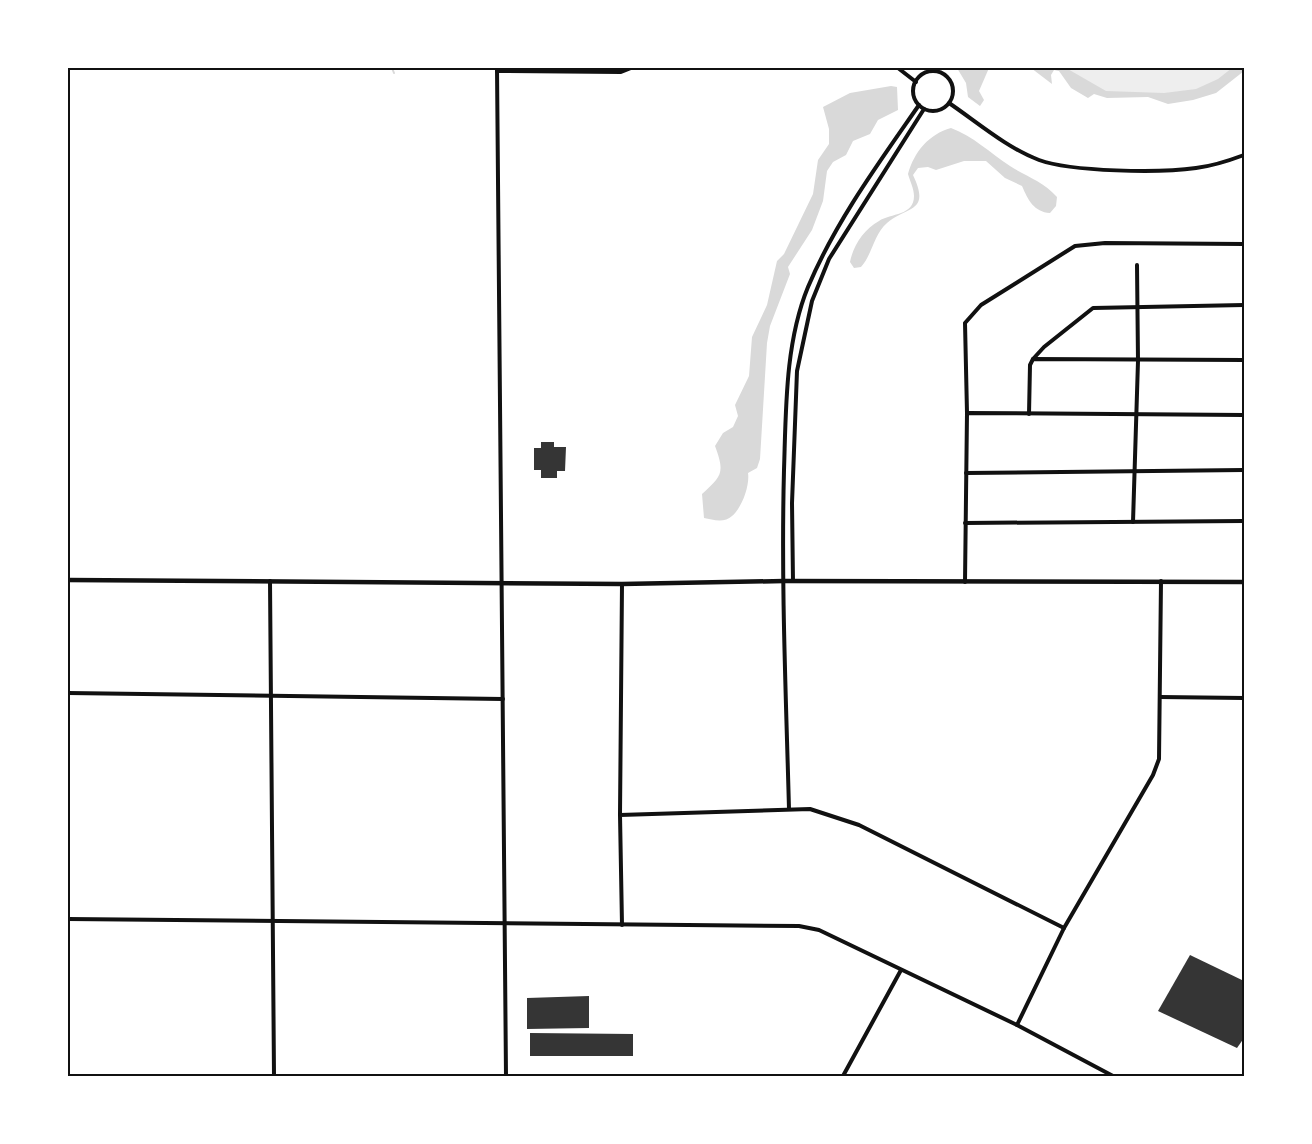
<svg xmlns="http://www.w3.org/2000/svg" width="1312" height="1144" viewBox="0 0 1312 1144" font-family="'Sofia Sans Condensed',sans-serif">
	<style>
		.green { fill: #eee }
		.water { fill: #d9d9d9 }
		.lines { fill: none; stroke-linecap: round; stroke-linejoin: round }
		.stream { stroke: #d9d9d9; stroke-width: 2 }
		.building { fill: #353535 }
		.minor { stroke: #111; stroke-width: 4 }
		.tertiary { stroke: #111; stroke-width: 4.5 }
		.neatline { fill: none; stroke: #111; stroke-width: 2 }
	</style>
	<rect width="100%" height="100%" fill="#fff"/>
	<path class="green" d="M 1060,68 L 1242,68 L 1215,86 L 1174,98 L 1109,95 Z"/>
	<g class="water">
		<path d="M 957,68 L 989,68 L 979,91 L 984,100 L 980,106 L 968,97 L 966,83 Z"/>
		<path d="M 1031,68 L 1066,68 L 1106,91 L 1164,93 L 1196,89 L 1218,79 L 1232,68 L 1244,68 L 1244,71 L 1216,93 L 1193,100 L 1168,104 L 1148,97 L 1107,98 L 1094,94 L 1088,98 L 1071,88 L 1059,71 L 1054,70 L 1051,75 L 1052,84 Z"/>
		<path d="M 891,86 L 897,87 L 898,110 L 878,120 L 870,134 L 853,141 L 846,155 L 833,162 L 827,171 L 823,201 L 812,230 L 788,267 L 790,274 L 770,326 L 767,343 L 760,459 L 757,468 L 748,473 C 750,485 742,508 732,516 C 725,523 713,520 704,518 L 702,494 C 722,476 725,473 715,446 L 723,433 L 733,427 L 738,416 L 735,405 L 749,376 L 752,337 L 767,305 L 777,261 L 784,254 L 813,194 L 818,160 L 829,144 L 829,129 L 823,107 L 850,93 Z"/>
		<path d="M 951,128 C 973,136 990,153 1010,166 C 1027,177 1043,181 1057,197 L 1056,206 L 1050,213 C 1034,212 1028,200 1022,186 L 1005,178 L 986,161 L 964,161 L 936,170 L 928,167 L 918,168 L 913,175 C 931,213 907,206 887,223 C 874,234 872,255 861,267 L 854,268 L 850,262 C 853,246 864,229 879,221 C 891,213 914,216 914,196 C 914,189 910,181 908,174 C 914,152 929,134 951,128 Z"/>
	</g>
	<g class="lines">
		<path class="stream" d="M 392,68 L 394,73"/>
	</g>
	<g class="building">
		<path d="M 541,442 L 554,442 L 554,447 L 566,447 L 565,471 L 557,471 L 557,478 L 541,478 L 541,470 L 534,470 L 534,448 L 541,448 Z"/>
		<path d="M 1190,955 L 1244,981 L 1244,1038 L 1237,1048 L 1158,1011 Z"/>
		<path d="M 589,996 L 589,1028 L 527,1029 L 527,998 Z"/>
		<path d="M 530,1033 L 633,1034 L 633,1056 L 530,1056 Z"/>
	</g>
	<g class="lines">
		<g class="minor">
			<path d="M 497,68 L 506,1076"/>
			<path d="M 898,68 L 916,82"/>
			<path d="M 497,71 L 621,72 L 631,68"/>
			<circle cx="933" cy="91" r="20"/>
			<path d="M 949,103 C 977,122 1007,148 1039,160 C 1072,172 1160,173 1196,168 C 1213,166 1228,161 1244,155"/>
			<path d="M 1033,359 L 1044,347 L 1093,308 L 1244,305"/>
			<path d="M 967,413 L 965,323 L 981,305 L 1075,246 L 1105,243 L 1244,244"/>
			<path d="M 1029,414 L 1030,365 L 1033,359 L 1244,360"/>
			<path d="M 966,473 L 1244,470"/>
			<path d="M 1133,522 L 1138,361 L 1137,265"/>
			<path d="M 965,523 L 1244,521"/>
			<path d="M 270,581 L 274,1076"/>
			<path d="M 793,581 L 792,503 L 797,371 L 812,301 L 829,259 L 924,109"/>
			<path d="M 965,582 L 967,413 L 1244,415"/>
			<path d="M 68,693 L 503,699"/>
			<path d="M 1160,697 L 1244,698"/>
			<path d="M 789,809 C 786,696 781,583 784,470 C 786,410 785,343 808,287 C 836,221 878,164 919,105"/>
			<path d="M 620,815 L 622,584"/>
			<path d="M 68,919 L 799,926 L 819,930 L 1017,1025 L 1113,1076"/>
			<path d="M 622,925 L 620,815 L 810,809 L 859,825 L 1064,928"/>
			<path d="M 1017,1025 L 1064,928 L 1153,775 L 1159,759 L 1161,581"/>
			<path d="M 843,1076 L 901,970"/>
		</g>
		<path class="tertiary" d="M 68,580 L 622,584 L 784,581 L 1244,582"/>
	</g>
	<rect width="1312" height="1144" fill="none" stroke="#ffffff" stroke-width="138"/>
	<rect x="69" y="69" width="1174" height="1006" class="neatline"/>
</svg>
